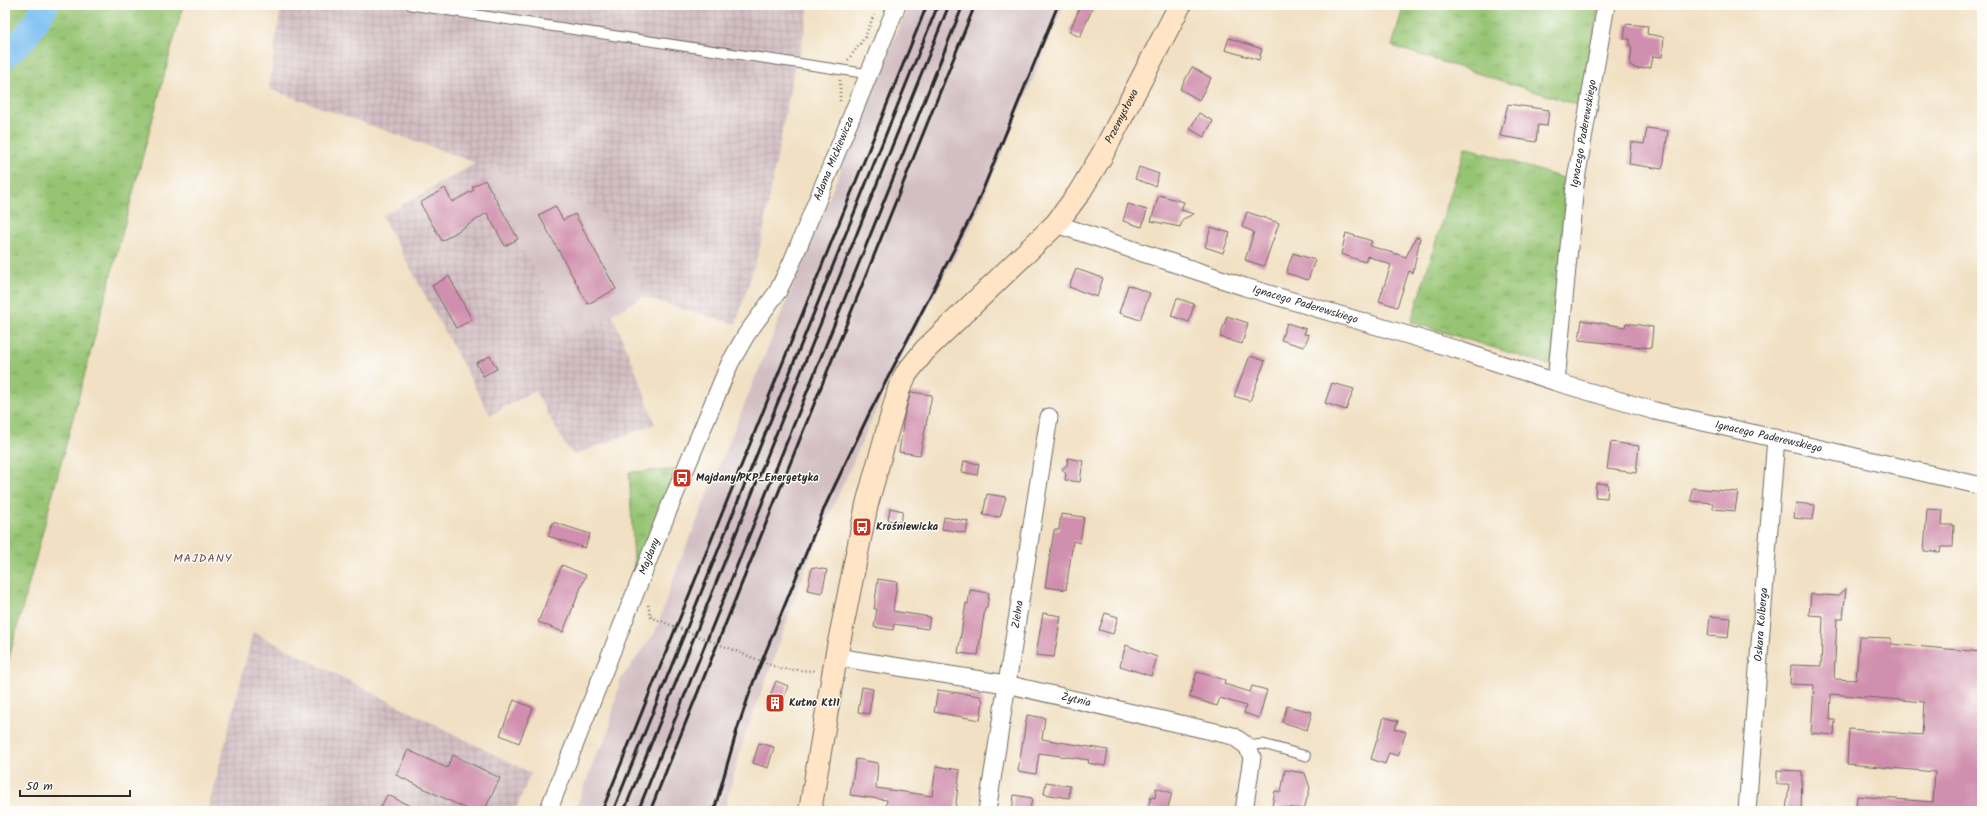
<svg xmlns="http://www.w3.org/2000/svg" width="1987" height="816" viewBox="0 0 1987 816" font-family="Kalam,sans-serif">
	<style>
		.industrial { fill: url(#industrial-grid) }
		.railway { fill: #d2bec3 }
		.grass { fill: url(#grass-tufts); stroke: #60784f }
		.lines { fill: none; stroke-linecap: round; stroke-linejoin: round }
		.river { stroke: #7bbff2; stroke-width: 26 }
		.building { fill: #d08fae }
		.lane-casing { stroke: #706a60; stroke-width: 11 }
		.street-casing { stroke: #706a60; stroke-width: 19 }
		.secondary-casing { stroke: #706a60; stroke-width: 24 }
		.path { stroke: #706a60; stroke-width: 2.5; stroke-dasharray: 1 3; stroke-linecap: butt }
		.lane { stroke: #fff; stroke-width: 9 }
		.street { stroke: #fff; stroke-width: 17 }
		.secondary { stroke: #ffe4c6; stroke-width: 22 }
		.rail { stroke: #2b2b2b; stroke-width: 3 }
		.labels { text-anchor: middle; dominant-baseline: central; stroke-width: 3; stroke-linejoin: round; paint-order: stroke }
		.street-label { font-size: 11px; fill: #2b2b2b; stroke: #fdfcf7 }
		.poi-label { font-size: 11px; font-weight: bold; fill: #2b2b2b; stroke: #fdfcf7; text-anchor: start }
		.neighbourhood-label { font-size: 12px; letter-spacing: 1px; fill: #654e59; stroke: #fdfcf7 }
	</style>
	<defs>
		<pattern id="industrial-grid" width="8" height="8" patternUnits="userSpaceOnUse"><rect width="8" height="8" fill="#d2bec3"/><path d="M0 4h8M4 0v8" fill="none" stroke="#b4a3a8"/></pattern>
		<pattern id="grass-tufts" width="24" height="20" patternUnits="userSpaceOnUse"><rect width="24" height="20" fill="#96c473"/><path d="M3 7l-1-3M5 7V3M7 7l1-3M15 17l-1-3M17 17v-4M19 17l1-3" fill="none" stroke="#7b9f5f"/></pattern>
	</defs>
	<rect width="100%" height="100%" fill="#fdfcf7"/>
	<filter id="ink" filterUnits="userSpaceOnUse"><feTurbulence type="fractalNoise" baseFrequency=".025" numOctaves="2"/><feDisplacementMap in="SourceGraphic" scale="8" xChannelSelector="R" yChannelSelector="G"/><feConvolveMatrix kernelMatrix="1 2 1 2 8 2 1 2 1" color-interpolation-filters="sRGB"/></filter>
	<filter id="wash" filterUnits="userSpaceOnUse"><feTurbulence type="fractalNoise" baseFrequency=".012" numOctaves="4" result="noise"/><feDisplacementMap in="SourceGraphic" scale="16" xChannelSelector="R" yChannelSelector="G"/><feGaussianBlur stdDeviation="0.9" result="paint"/><feColorMatrix in="noise" values="0 0 0 0 0 0 0 0 0 0 0 0 0 0 0 0 0 1.4 0 .05"/><feComposite in="paint" operator="in"/></filter>
	<g filter="url(#wash)">
		<rect width="100%" height="100%" fill="#f1e0c3"/>
		<g class="industrial">
			<path d="M 281,5 L 809,5 L 800,53 L 794,68 L 760,248 L 736,324 L 642,297 L 646,295 L 598,209 L 517,238 L 572,337 L 612,313 L 639,379 L 655,424 L 574,455 L 567,448 L 535,391 L 490,415 L 382,216 L 476,163 L 269,89 Z"/>
			<path d="M 253,632 L 531,773 L 515,811 L 208,811 Z"/>
		</g>
		<g class="railway">
			<path d="M 908,5 L 1064,5 L 973,222 L 888,383 L 803,574 L 775,656 L 743,741 L 724,811 L 575,811 L 597,752 L 602,747 L 608,733 L 620,680 L 655,633 L 673,579 Z"/>
			<path d="M 482,165 L 598,209 L 646,295 L 572,337 L 517,238 L 521,236 Z"/>
		</g>
		<g class="grass">
			<path d="M 5,5 L 34,5 L 30,15 L 5,42 Z"/>
			<path d="M 56,5 L 183,5 L 5,673 L 5,66 Z"/>
			<path d="M 1404,5 L 1599,5 L 1583,107 L 1392,46 Z"/>
			<path d="M 1465,147 L 1569,180 L 1552,366 L 1411,322 Z"/>
			<path d="M 674,470 L 676,473 L 635,577 L 629,472 Z"/>
		</g>
		<g class="lines">
			<path class="river" d="M 5,56 L 26,36 L 46,5"/>
		</g>
		<g id="blocks">
			<g class="building">
				<path d="M 1081,5 L 1092,9 L 1080,37 L 1069,32 Z"/>
				<path d="M 1626,24 L 1648,26 L 1647,34 L 1664,37 L 1662,57 L 1653,56 L 1651,67 L 1637,69 L 1630,65 L 1632,47 L 1630,46 L 1630,39 L 1624,39 Z"/>
				<path d="M 1229,38 L 1262,49 L 1259,60 L 1225,50 Z"/>
				<path d="M 1192,67 L 1211,78 L 1199,100 L 1180,89 Z"/>
				<path d="M 1508,104 L 1549,110 L 1547,126 L 1538,125 L 1536,142 L 1500,136 Z"/>
				<path d="M 1199,113 L 1213,121 L 1204,137 L 1190,129 Z"/>
				<path d="M 1647,128 L 1668,131 L 1664,161 L 1662,169 L 1629,164 L 1631,142 L 1644,144 Z"/>
				<path d="M 1139,167 L 1159,174 L 1155,186 L 1135,179 Z"/>
				<path d="M 485,180 L 518,239 L 505,246 L 487,213 L 442,241 L 420,203 L 445,188 L 452,202 L 474,190 L 472,187 Z"/>
				<path d="M 1159,195 L 1184,202 L 1181,210 L 1194,214 L 1183,219 L 1180,227 L 1151,221 Z"/>
				<path d="M 1128,204 L 1147,210 L 1142,227 L 1123,221 Z"/>
				<path d="M 555,206 L 563,220 L 575,214 L 616,289 L 588,304 L 539,215 Z"/>
				<path d="M 1247,212 L 1279,223 L 1264,266 L 1245,260 L 1254,232 L 1242,227 Z"/>
				<path d="M 1211,227 L 1230,233 L 1223,253 L 1205,247 Z"/>
				<path d="M 1346,233 L 1372,241 L 1370,246 L 1406,257 L 1416,237 L 1420,238 L 1413,273 L 1409,271 L 1397,307 L 1379,301 L 1391,265 L 1367,256 L 1365,262 L 1341,254 Z"/>
				<path d="M 1293,253 L 1315,260 L 1308,280 L 1286,273 Z"/>
				<path d="M 1076,269 L 1103,278 L 1097,297 L 1069,287 Z"/>
				<path d="M 449,276 L 472,320 L 456,328 L 432,286 Z"/>
				<path d="M 1128,285 L 1150,293 L 1140,320 L 1119,313 Z"/>
				<path d="M 1177,298 L 1194,304 L 1189,322 L 1171,316 Z"/>
				<path d="M 1227,316 L 1248,323 L 1242,344 L 1220,337 Z"/>
				<path d="M 1582,320 L 1625,327 L 1626,323 L 1653,327 L 1651,348 L 1579,340 Z"/>
				<path d="M 1287,323 L 1306,329 L 1304,334 L 1309,335 L 1304,347 L 1281,340 Z"/>
				<path d="M 490,356 L 497,369 L 483,376 L 476,363 Z"/>
				<path d="M 1250,356 L 1265,361 L 1250,401 L 1234,396 Z"/>
				<path d="M 1332,383 L 1354,389 L 1346,410 L 1325,403 Z"/>
				<path d="M 911,392 L 932,395 L 920,455 L 899,452 L 904,417 Z"/>
				<path d="M 1611,442 L 1639,446 L 1636,473 L 1607,469 Z"/>
				<path d="M 1068,458 L 1083,461 L 1080,482 L 1065,480 L 1066,474 L 1062,469 L 1067,465 Z"/>
				<path d="M 964,461 L 979,464 L 977,475 L 962,472 Z"/>
				<path d="M 1596,483 L 1608,484 L 1607,498 L 1595,497 Z"/>
				<path d="M 1692,488 L 1738,492 L 1735,511 L 1713,509 L 1713,503 L 1691,501 Z"/>
				<path d="M 987,494 L 1006,497 L 1000,517 L 983,515 Z"/>
				<path d="M 1796,503 L 1815,505 L 1813,520 L 1794,518 Z"/>
				<path d="M 890,508 L 903,511 L 901,522 L 888,520 Z"/>
				<path d="M 1927,509 L 1943,510 L 1942,525 L 1954,525 L 1953,547 L 1941,547 L 1940,552 L 1924,551 Z"/>
				<path d="M 1061,514 L 1084,517 L 1080,543 L 1073,541 L 1066,590 L 1045,587 L 1054,530 L 1059,530 Z"/>
				<path d="M 944,517 L 968,521 L 966,533 L 942,529 Z"/>
				<path d="M 553,522 L 590,534 L 585,548 L 548,536 Z"/>
				<path d="M 562,565 L 586,575 L 563,632 L 538,622 Z"/>
				<path d="M 812,567 L 827,570 L 822,593 L 807,590 Z"/>
				<path d="M 878,579 L 897,582 L 893,611 L 930,617 L 928,629 L 894,624 L 893,630 L 874,627 L 877,609 L 874,609 Z"/>
				<path d="M 1846,588 L 1843,619 L 1837,619 L 1834,679 L 1856,680 L 1859,637 L 1891,638 L 1891,644 L 1982,652 L 1982,811 L 1856,811 L 1857,796 L 1933,802 L 1935,772 L 1847,764 L 1849,729 L 1922,735 L 1924,702 L 1831,694 L 1830,720 L 1835,720 L 1834,735 L 1811,733 L 1814,685 L 1790,684 L 1791,665 L 1821,666 L 1823,616 L 1809,615 L 1811,594 L 1837,596 Z"/>
				<path d="M 970,590 L 989,593 L 987,608 L 985,608 L 978,655 L 958,653 L 966,603 L 968,604 Z"/>
				<path d="M 1043,613 L 1061,616 L 1054,657 L 1036,655 Z"/>
				<path d="M 1105,613 L 1118,617 L 1113,634 L 1099,630 Z"/>
				<path d="M 1710,616 L 1730,618 L 1728,638 L 1708,636 Z"/>
				<path d="M 1126,645 L 1157,657 L 1151,676 L 1120,666 Z"/>
				<path d="M 1197,672 L 1225,680 L 1224,684 L 1250,692 L 1252,686 L 1267,690 L 1259,718 L 1244,713 L 1246,706 L 1220,698 L 1217,706 L 1189,697 Z"/>
				<path d="M 776,681 L 788,686 L 782,703 L 769,699 Z"/>
				<path d="M 862,687 L 873,689 L 869,714 L 858,712 Z"/>
				<path d="M 938,690 L 980,696 L 983,701 L 980,720 L 934,712 Z"/>
				<path d="M 514,700 L 533,708 L 519,743 L 500,735 Z"/>
				<path d="M 1287,706 L 1312,712 L 1307,730 L 1282,722 Z"/>
				<path d="M 1027,715 L 1045,718 L 1042,739 L 1108,750 L 1105,766 L 1088,763 L 1089,760 L 1039,753 L 1036,774 L 1018,771 Z"/>
				<path d="M 1384,717 L 1398,721 L 1395,729 L 1406,732 L 1398,756 L 1389,753 L 1385,764 L 1371,759 Z"/>
				<path d="M 759,743 L 774,747 L 768,768 L 753,763 Z"/>
				<path d="M 408,750 L 447,768 L 453,755 L 500,778 L 484,811 L 471,811 L 396,775 Z"/>
				<path d="M 856,759 L 878,763 L 876,788 L 932,796 L 936,766 L 960,770 L 955,811 L 885,811 L 887,800 L 850,795 Z"/>
				<path d="M 1285,770 L 1305,773 L 1310,788 L 1304,809 L 1272,806 L 1275,791 L 1281,792 Z"/>
				<path d="M 1777,770 L 1802,771 L 1801,811 L 1786,811 L 1789,784 L 1777,784 Z"/>
				<path d="M 1046,782 L 1070,786 L 1069,798 L 1044,794 Z"/>
				<path d="M 1156,788 L 1172,793 L 1167,811 L 1148,808 L 1151,797 L 1155,798 Z"/>
				<path d="M 387,795 L 392,797 L 420,811 L 379,811 Z"/>
				<path d="M 1014,795 L 1032,798 L 1030,811 L 1012,811 Z"/>
			</g>
		</g>
	</g>
	<g filter="url(#ink)">
		<use href="#blocks" fill-opacity="0" stroke="#706a60" stroke-width="1"/>
		<g class="lines">
			<g class="lane-casing">
				<g id="lane">
					<path d="M 411,5 L 869,74"/>
					<path d="M 1247,746 L 1263,744 L 1306,756"/>
				</g>
			</g>
			<g class="street-casing">
				<g id="street">
					<path id="s1" d="M 1056,224 L 1245,287 L 1455,349 L 1556,382 L 1655,411 L 1982,486"/>
					<path id="s2" d="M 1556,382 L 1575,185 L 1606,5"/>
					<path id="s3" d="M 836,657 L 1006,684 L 1233,736 L 1247,746 L 1252,757 L 1244,811"/>
					<path id="s4" d="M 548,811 L 667,513 L 730,363 L 746,335 L 778,291 L 792,262 L 897,5"/>
					<path id="s5" d="M 987,811 L 1049,417"/>
					<path id="s6" d="M 1747,811 L 1776,438"/>
				</g>
			</g>
			<g class="secondary-casing">
				<g id="secondary">
					<path id="s7" d="M 810,811 L 836,657 L 867,504 L 899,389 L 906,374 L 925,350 L 1056,224 L 1079,193 L 1102,155 L 1180,5"/>
				</g>
			</g>
			<g class="path">
				<path d="M 848,60 L 865,37 L 874,15"/>
				<path d="M 840,101 L 840,80"/>
				<path d="M 648,605 L 651,617 L 781,669 L 815,671"/>
			</g>
			<use href="#lane" class="lane"/>
			<use href="#street" class="street"/>
			<use href="#secondary" class="secondary"/>
			<g class="rail">
				<path d="M 602,811 L 927,5"/>
				<path d="M 613,811 L 938,5"/>
				<path d="M 624,811 L 949,5"/>
				<path d="M 638,811 L 963,5"/>
				<path d="M 650,811 L 975,5"/>
				<path d="M 714,811 L 737,730 L 753,683 L 826,504 L 869,414 L 975,209 L 1058,5"/>
			</g>
		</g>
	</g>
	<defs>
		<g id="bus-square" transform="scale(1)"><rect x="-9" y="-9" width="18" height="18" rx="4" fill="#c8321e" stroke="#fdfcf7"/><path d="M-5-6H5V4H4V6H2V4H-2V6H-4V4H-5ZM-3.5-4V0h7V-4ZM-3.5 1.2v1.5H-2V1.2ZM2 1.2v1.5H3.5V1.2Z" fill="#fff"/></g>
		<g id="building-square" transform="scale(1)"><rect x="-9" y="-9" width="18" height="18" rx="4" fill="#c8321e" stroke="#fdfcf7"/><path d="M-4-6H4V6H1V3H-1V6H-4ZM-2.5-4.3h1.7v1.8h-1.7ZM.8-4.3h1.7v1.8H.8ZM-2.5-1h1.7V.8h-1.7ZM.8-1h1.7V.8H.8Z" fill="#fff"/></g>
	</defs>
	<g fill-rule="evenodd">
		<use href="#bus-square" x="682" y="478"/>
		<use href="#bus-square" x="862" y="527"/>
		<use href="#building-square" x="775" y="703"/>
	</g>
	<g class="labels">
		<g class="street-label">
			<text stroke="none"><textPath href="#s7" startOffset="787">Przemysłowa</textPath></text>
			<text stroke="none"><textPath href="#s2" startOffset="250">Ignacego Paderewskiego</textPath></text>
			<text stroke="none"><textPath href="#s4" startOffset="714">Adama Mickiewicza</textPath></text>
			<text stroke="none"><textPath href="#s1" startOffset="262">Ignacego Paderewskiego</textPath></text>
			<text stroke="none"><textPath href="#s1" startOffset="744">Ignacego Paderewskiego</textPath></text>
			<text stroke="none"><textPath href="#s4" startOffset="274">Majdany</textPath></text>
			<text stroke="none"><textPath href="#s5" startOffset="199">Zielna</textPath></text>
			<text stroke="none"><textPath href="#s6" startOffset="187">Oskara Kolberga</textPath></text>
			<text stroke="none"><textPath href="#s3" startOffset="244">Żytnia</textPath></text>
		</g>
		<g class="poi-label">
			<text x="696" y="478">Majdany/PKP_Energetyka</text>
			<text x="876" y="527">Krośniewicka</text>
			<text x="789" y="703">Kutno Kt11</text>
		</g>
		<g class="neighbourhood-label">
			<text x="203" y="558">MAJDANY</text>
		</g>
	</g>
	<rect width="1987" height="816" fill="none" stroke="#fdfcf7" stroke-width="20"/>
	<path d="M20 790v6h110v-6" fill="none" stroke="#2b2b2b" stroke-width="2"/>
	<text x="26" y="790" font-size="12" fill="#2b2b2b" stroke="#fdfcf7" stroke-width="3" paint-order="stroke">50 m</text>
</svg>
